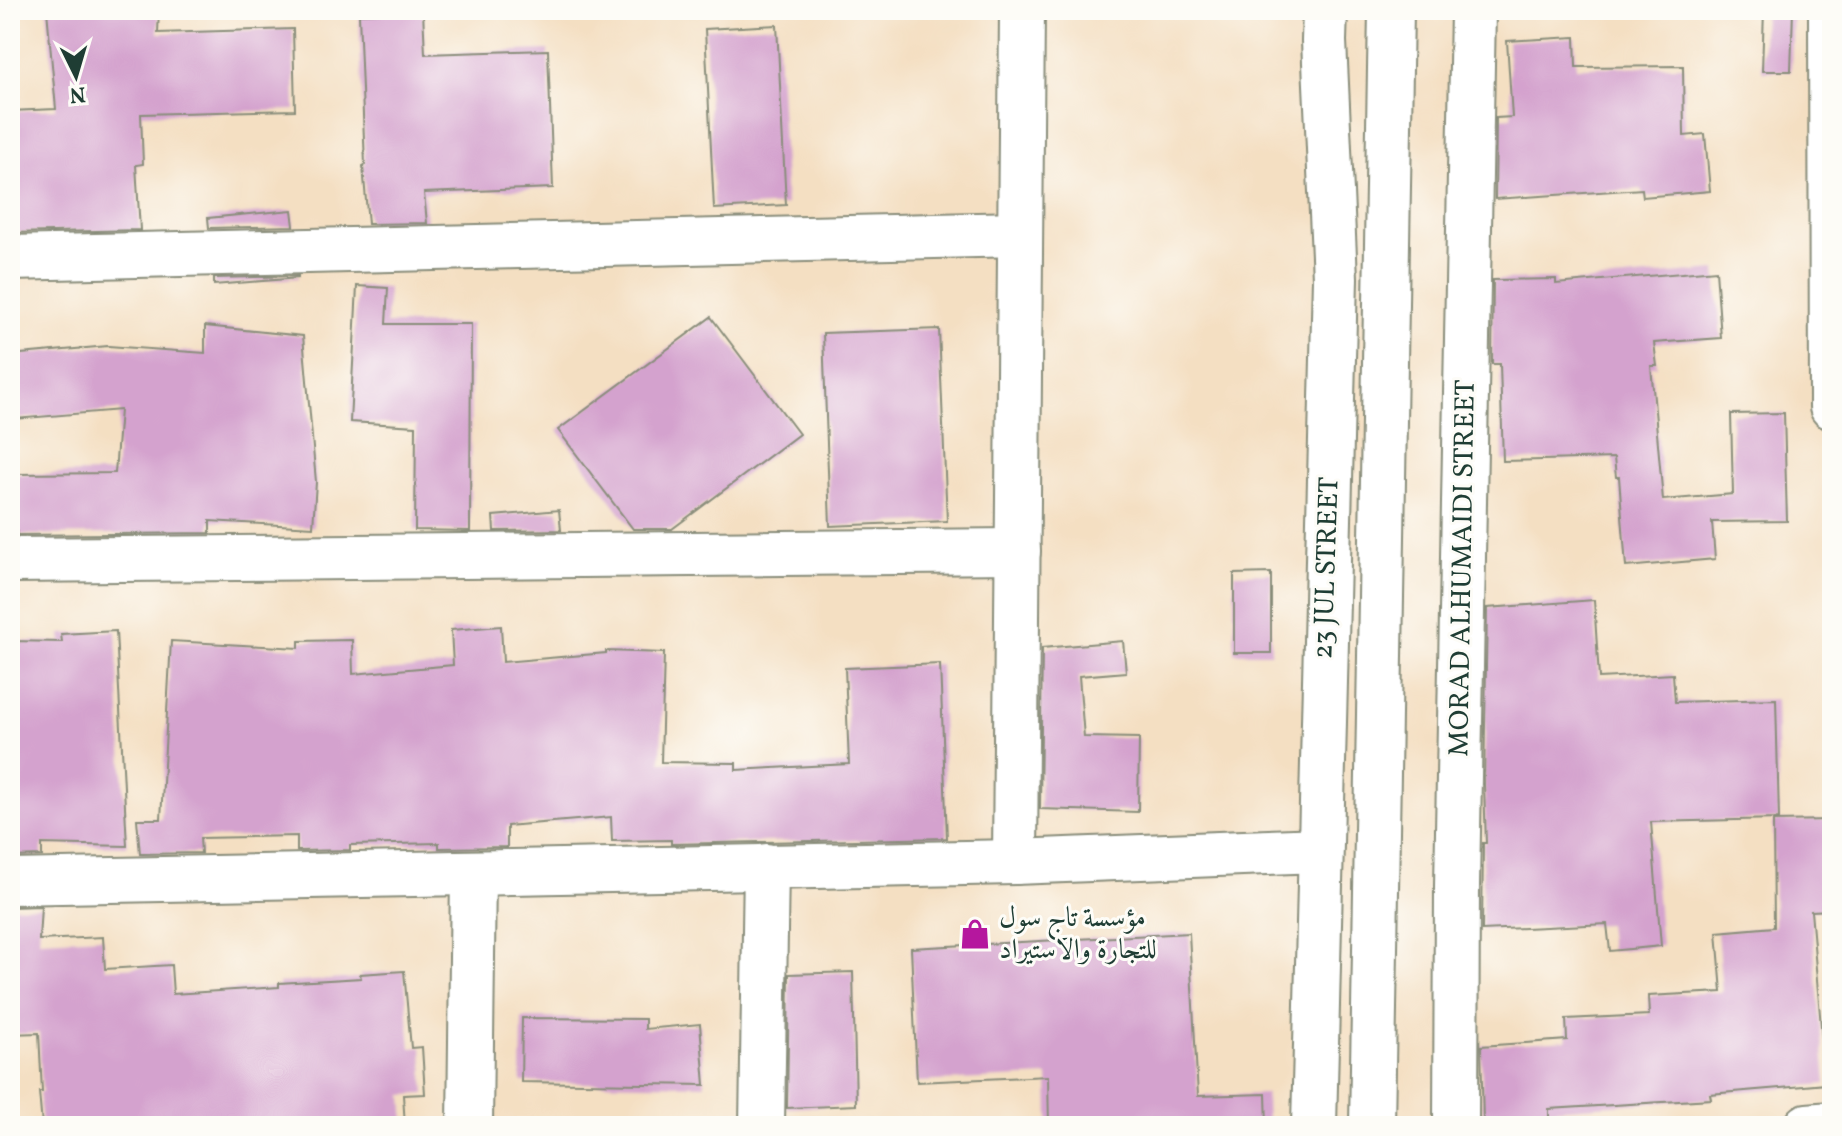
<svg xmlns="http://www.w3.org/2000/svg" width="1842" height="1136" viewBox="0 0 1842 1136" font-family="Vollkorn,Amiri,serif">
	<style>
		.building { fill: #d4a2ce }
		.lines { fill: none; stroke-linecap: round; stroke-linejoin: round }
		.street-casing { stroke: #8a8e7b; stroke-width: 48 }
		.secondary-casing { stroke: #8a8e7b; stroke-width: 48 }
		.street { stroke: #fff; stroke-width: 44 }
		.secondary { stroke: #fff; stroke-width: 44 }
		.labels { text-anchor: middle; dominant-baseline: central; stroke-width: 6; stroke-linejoin: round; paint-order: stroke }
		.street-label { font-size: 28px; fill: #1f3d34; stroke: #fdfcf7 }
		.poi-label { font-size: 28px; fill: #1f3d34; stroke: #fdfcf7; text-anchor: start }
	</style>
	<rect width="100%" height="100%" fill="#fdfcf7"/>
	<filter id="ink" filterUnits="userSpaceOnUse"><feTurbulence type="fractalNoise" baseFrequency=".0125" numOctaves="2"/><feDisplacementMap in="SourceGraphic" scale="16" xChannelSelector="R" yChannelSelector="G"/><feConvolveMatrix kernelMatrix="1 2 1 2 8 2 1 2 1" color-interpolation-filters="sRGB"/></filter>
	<filter id="wash" filterUnits="userSpaceOnUse"><feTurbulence type="fractalNoise" baseFrequency=".006" numOctaves="4" result="noise"/><feDisplacementMap in="SourceGraphic" scale="32" xChannelSelector="R" yChannelSelector="G"/><feGaussianBlur stdDeviation="1.8" result="paint"/><feColorMatrix in="noise" values="0 0 0 0 0 0 0 0 0 0 0 0 0 0 0 0 0 1.4 0 .05"/><feComposite in="paint" operator="in"/></filter>
	<g filter="url(#wash)">
		<rect width="100%" height="100%" fill="#f4dfc2"/>
		<g id="blocks">
			<g class="building">
				<path d="M 47,10 L 159,10 L 158,33 L 293,29 L 295,110 L 141,114 L 143,164 L 136,165 L 140,230 L 10,233 L 10,203 L 14,203 L 10,111 L 56,109 Z"/>
				<path d="M 1764,10 L 1793,10 L 1791,71 L 1762,71 Z"/>
				<path d="M 423,11 L 425,54 L 548,50 L 553,188 L 424,193 L 427,223 L 368,224 L 363,166 L 365,165 L 359,14 Z"/>
				<path d="M 777,25 L 786,205 L 714,209 L 705,29 Z"/>
				<path d="M 1575,37 L 1576,67 L 1683,66 L 1684,136 L 1705,134 L 1710,191 L 1643,197 L 1642,189 L 1495,199 L 1496,118 L 1512,117 L 1507,41 Z"/>
				<path d="M 292,210 L 294,226 L 209,228 L 208,218 Z"/>
				<path d="M 1716,270 L 1721,338 L 1654,343 L 1657,366 L 1651,366 L 1663,500 L 1733,494 L 1731,414 L 1784,413 L 1787,521 L 1712,522 L 1715,559 L 1626,567 L 1619,477 L 1616,477 L 1614,458 L 1503,461 L 1500,364 L 1492,364 L 1493,280 L 1556,279 L 1556,284 Z"/>
				<path d="M 298,276 L 298,278 L 214,285 L 214,278 Z"/>
				<path d="M 357,286 L 388,288 L 386,324 L 471,324 L 470,531 L 415,530 L 416,426 L 350,422 Z"/>
				<path d="M 711,317 L 799,434 L 672,529 L 633,529 L 558,430 Z"/>
				<path d="M 205,326 L 303,336 L 316,482 L 313,527 L 210,521 L 210,533 L 17,535 L 16,474 L 115,473 L 120,410 L 15,419 L 10,355 L 108,346 L 205,353 Z"/>
				<path d="M 939,329 L 947,521 L 830,526 L 823,333 Z"/>
				<path d="M 559,510 L 561,530 L 494,531 L 493,516 Z"/>
				<path d="M 1271,573 L 1271,653 L 1234,653 L 1234,574 Z"/>
				<path d="M 1594,600 L 1599,678 L 1673,674 L 1675,702 L 1776,699 L 1779,819 L 1651,822 L 1661,946 L 1610,951 L 1607,924 L 1482,930 L 1483,843 L 1486,843 L 1484,784 L 1487,608 Z"/>
				<path d="M 501,626 L 503,662 L 606,653 L 606,651 L 664,653 L 661,762 L 736,763 L 736,770 L 849,764 L 845,668 L 940,664 L 947,838 L 671,844 L 671,840 L 612,841 L 611,817 L 507,826 L 507,847 L 439,848 L 439,843 L 350,845 L 350,850 L 297,851 L 297,836 L 200,838 L 201,853 L 140,854 L 137,819 L 161,819 L 171,641 L 299,648 L 299,641 L 352,640 L 353,674 L 453,665 L 451,630 Z"/>
				<path d="M 116,631 L 127,846 L 42,844 L 42,856 L 10,857 L 10,641 L 62,642 L 61,634 Z"/>
				<path d="M 1123,641 L 1126,672 L 1079,676 L 1084,737 L 1139,738 L 1138,812 L 1040,809 L 1042,648 Z"/>
				<path d="M 1832,820 L 1832,910 L 1811,911 L 1826,1084 L 1710,1094 L 1711,1099 L 1549,1109 L 1549,1118 L 1483,1122 L 1481,1046 L 1567,1040 L 1566,1019 L 1649,1015 L 1648,996 L 1722,992 L 1717,932 L 1774,927 L 1773,821 Z"/>
				<path d="M 41,906 L 39,940 L 103,937 L 105,969 L 171,965 L 173,994 L 279,987 L 279,983 L 361,978 L 360,974 L 404,971 L 411,1048 L 422,1047 L 425,1094 L 403,1095 L 405,1126 L 42,1126 L 39,1092 L 42,1092 L 39,1033 L 10,1034 L 10,907 Z"/>
				<path d="M 1189,933 L 1198,1096 L 1266,1094 L 1267,1126 L 1049,1126 L 1048,1076 L 917,1082 L 911,948 Z"/>
				<path d="M 853,972 L 856,1105 L 787,1108 L 789,974 Z"/>
				<path d="M 522,1018 L 645,1019 L 645,1029 L 700,1024 L 705,1085 L 521,1082 Z"/>
			</g>
		</g>
	</g>
	<g filter="url(#ink)">
		<use href="#blocks" fill-opacity="0" stroke="#8a8e7b" stroke-width="2"/>
		<g class="lines">
			<g class="street-casing">
				<g id="street">
					<path d="M 1831,10 L 1832,407"/>
					<path d="M 10,258 L 1020,234"/>
					<path d="M 10,560 L 1018,551"/>
					<path d="M 1015,862 L 1022,10"/>
					<path d="M 10,882 L 1015,862 L 1320,850"/>
					<path d="M 470,1126 L 473,873"/>
					<path d="M 762,1126 L 766,866"/>
					<path d="M 1807,1126 L 1832,1124"/>
				</g>
			</g>
			<g class="secondary-casing">
				<g id="secondary">
					<path d="M 1314,1126 L 1335,278 L 1324,41 L 1325,10"/>
					<path d="M 1372,1126 L 1391,10"/>
					<path d="M 1456,1126 L 1457,886 L 1473,10"/>
				</g>
			</g>
			<use href="#street" class="street"/>
			<use href="#secondary" class="secondary"/>
		</g>
	</g>
	<defs>
		<g id="shop-bare" transform="scale(2.4)"><path d="M-5-2.5h2.3a2.7 3.5 0 0 1 5.4 0H5L5.5 6h-11ZM-1.5-2.5h3a1.5 2.3 0 0 0-3 0Z" fill="#b5179e" stroke="#fdfcf7" stroke-width="2.5" paint-order="stroke"/></g>
	</defs>
	<g fill-rule="evenodd">
		<use href="#shop-bare" x="975" y="934"/>
	</g>
	<g class="labels">
		<g class="street-label">
			<text transform="translate(1327 568) rotate(-88)">23 JUL STREET</text>
			<text transform="translate(1463 568) rotate(-89)">MORAD ALHUMAIDI STREET</text>
		</g>
		<g class="poi-label">
			<text x="999" y="918">مؤسسة تاج سول<tspan x="999" dy="32">للتجارة والاستيراد</tspan></text>
		</g>
	</g>
	<rect width="1842" height="1136" fill="none" stroke="#fdfcf7" stroke-width="40"/>
	<g transform="translate(76 76) rotate(175)" stroke="#fdfcf7" stroke-width="6" paint-order="stroke">
	<path d="M0-6L14 30L0 20L-14 30Z" fill="#1f3d34"/>
	<text y="-12" font-size="22" font-weight="bold" text-anchor="middle" fill="#1f3d34">N</text>
	</g>
</svg>
